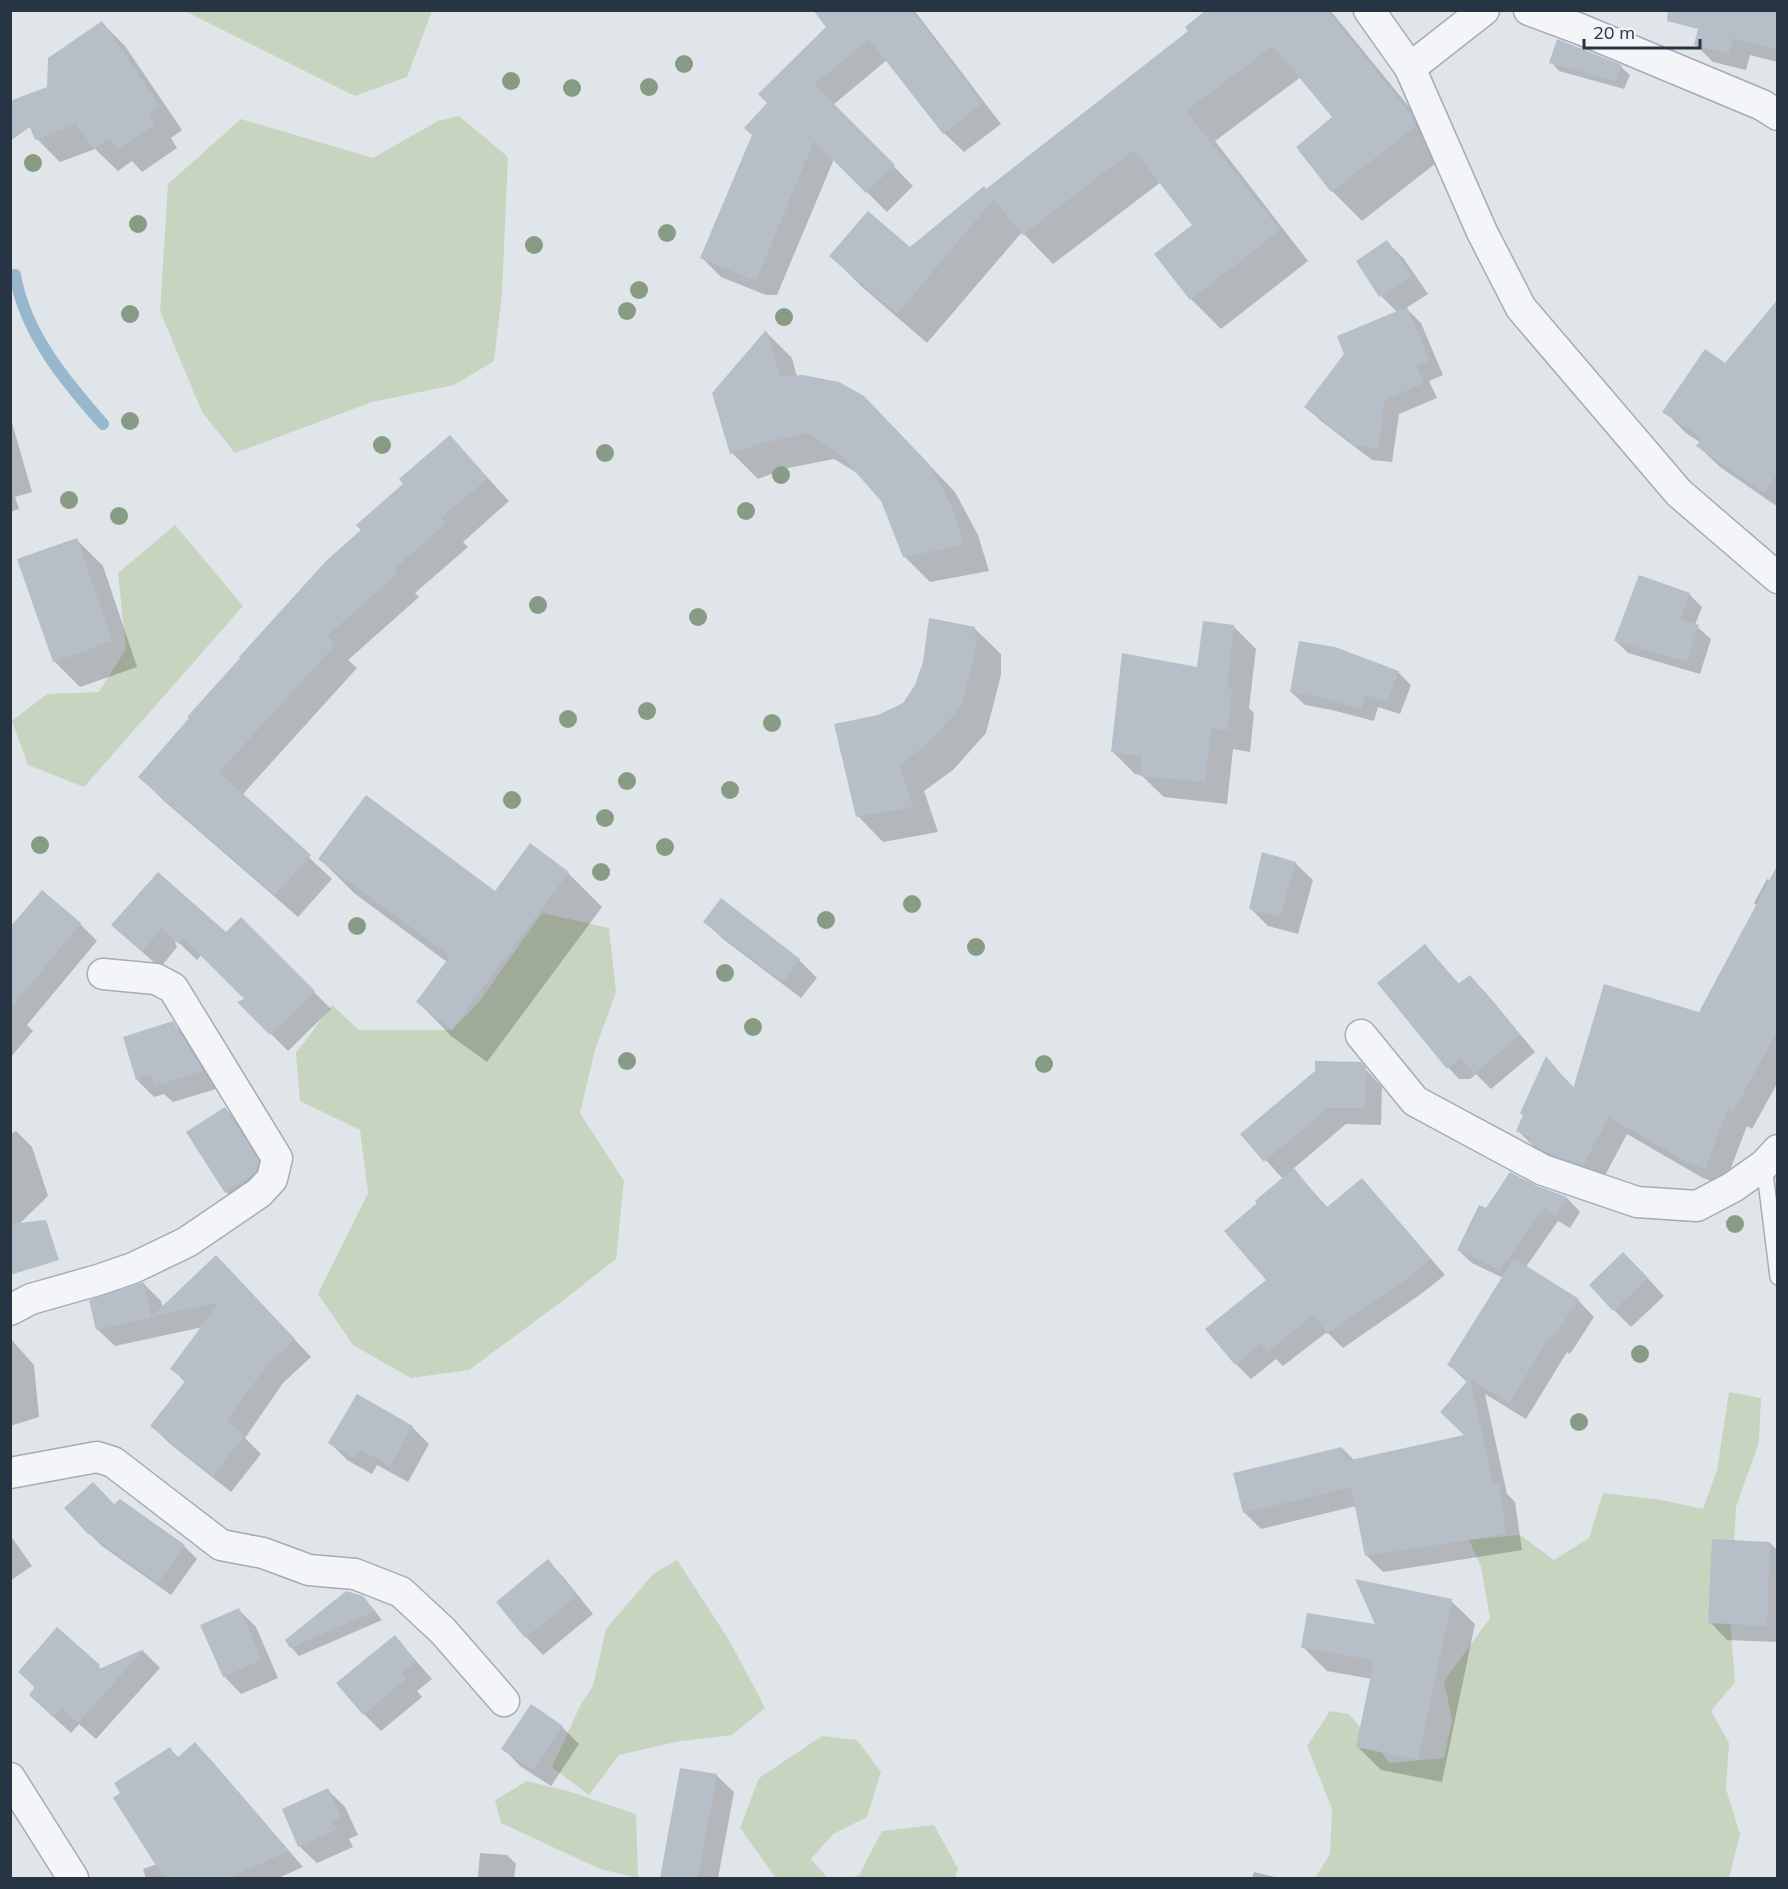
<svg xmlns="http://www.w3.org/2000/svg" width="1788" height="1889" viewBox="0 0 1788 1889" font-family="Mulish,sans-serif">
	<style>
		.green { fill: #c7d5c0 }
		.shadow { fill: #0003 }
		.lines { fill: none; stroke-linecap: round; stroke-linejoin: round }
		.stream { stroke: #97b7cd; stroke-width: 12 }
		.building { fill: #b6bec8 }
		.service-casing { stroke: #a5acb5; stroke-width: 18 }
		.minor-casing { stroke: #a5acb5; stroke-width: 33 }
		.path { stroke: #bec3c9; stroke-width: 4; stroke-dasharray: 4.5 4.5; stroke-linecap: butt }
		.service { stroke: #f3f5f8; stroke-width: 15 }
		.minor { stroke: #f3f5f8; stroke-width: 30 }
		.tree { fill: #889c85 }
	</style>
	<rect width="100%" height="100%" fill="#e0e5ea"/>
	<g class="green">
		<path d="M 185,11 L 432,11 L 407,77 L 355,96 Z"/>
		<path d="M 459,116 L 508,157 L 502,293 L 494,361 L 454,385 L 372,402 L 235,453 L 202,412 L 160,311 L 168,184 L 241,119 L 373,158 L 438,121 Z"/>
		<path d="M 175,525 L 243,606 L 84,787 L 28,765 L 12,721 L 47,694 L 99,692 L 126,649 L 118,573 Z"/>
		<path d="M 542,913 L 609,928 L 616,992 L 595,1050 L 580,1113 L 624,1181 L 616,1259 L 561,1302 L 469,1370 L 411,1378 L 353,1345 L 318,1294 L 368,1193 L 360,1130 L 300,1101 L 296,1053 L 332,1005 L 359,1030 L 452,1030 L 479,1002 Z"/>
		<path d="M 1729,1392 L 1761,1398 L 1759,1442 L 1736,1507 L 1730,1619 L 1735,1682 L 1711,1711 L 1729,1743 L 1726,1789 L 1740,1834 L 1729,1878 L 1315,1878 L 1330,1854 L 1332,1809 L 1307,1746 L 1330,1711 L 1349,1714 L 1390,1763 L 1444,1758 L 1452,1720 L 1444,1681 L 1490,1618 L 1481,1567 L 1469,1540 L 1520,1535 L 1554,1560 L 1589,1538 L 1603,1493 L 1662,1500 L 1703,1509 L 1717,1470 Z"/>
		<path d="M 677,1560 L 729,1640 L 765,1708 L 732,1735 L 675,1742 L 619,1755 L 589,1795 L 552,1767 L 581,1704 L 593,1686 L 606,1629 L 653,1574 Z"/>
		<path d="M 822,1736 L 857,1740 L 881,1772 L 867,1817 L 833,1834 L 811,1859 L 828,1878 L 776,1878 L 740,1828 L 759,1778 Z"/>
		<path d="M 527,1781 L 568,1791 L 636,1814 L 638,1878 L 600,1869 L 501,1823 L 495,1800 Z"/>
		<path d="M 934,1825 L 958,1869 L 955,1878 L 850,1878 L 859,1875 L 882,1831 Z"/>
	</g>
	<g class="shadow">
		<path d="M 819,10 L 914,10 L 1001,124 L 964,152 L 944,133 L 887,60 L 833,105 L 913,186 L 887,212 L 834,159 L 777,295 L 766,295 L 721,277 L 702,258 L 769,103 L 828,27 Z"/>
		<path d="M 1208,10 L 1330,10 L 1441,146 L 1445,156 L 1362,221 L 1332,191 L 1335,117 L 1301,77 L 1215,141 L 1308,261 L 1221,329 L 1191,299 L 1194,225 L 1161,182 L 1053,264 L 1022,232 L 927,343 L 861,286 L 831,256 L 910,249 L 1190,31 Z"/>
		<path d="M 1778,10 L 1778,62 L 1750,55 L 1746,70 L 1713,62 L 1696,45 Z"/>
		<path d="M 102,23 L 125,46 L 182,130 L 171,138 L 177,148 L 142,172 L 132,161 L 118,171 L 95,149 L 60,162 L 37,139 L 49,88 Z"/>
		<path d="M 1558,41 L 1621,67 L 1630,75 L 1624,89 L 1559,71 L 1551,62 Z"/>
		<path d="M 1387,242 L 1404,259 L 1428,294 L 1406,308 L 1421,323 L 1443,375 L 1429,381 L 1437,398 L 1399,414 L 1392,462 L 1372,460 L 1321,421 L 1306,407 L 1397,312 L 1381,296 Z"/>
		<path d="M 766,332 L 792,358 L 797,377 L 890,424 L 955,492 L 978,535 L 989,571 L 930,582 L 904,556 L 882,500 L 859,474 L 834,459 L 788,468 L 758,479 L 732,453 Z"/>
		<path d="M 1778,332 L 1778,507 L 1720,467 L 1698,446 L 1701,443 L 1686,433 L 1664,411 L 1725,365 Z"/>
		<path d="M 10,416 L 32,492 L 15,497 L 19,509 L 10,512 Z"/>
		<path d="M 450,437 L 509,501 L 463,542 L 468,547 L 415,593 L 419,597 L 348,660 L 357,668 L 242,795 L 332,879 L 298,917 L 163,800 L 140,777 L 405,484 Z"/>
		<path d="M 77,540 L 103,566 L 137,667 L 80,687 L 54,661 Z"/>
		<path d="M 1689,594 L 1702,607 L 1695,625 L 1711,639 L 1700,674 L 1628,653 L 1615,640 Z"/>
		<path d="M 1233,626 L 1256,649 L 1249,708 L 1254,713 L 1250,752 L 1233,749 L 1227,804 L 1164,797 L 1141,775 L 1135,774 L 1112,751 L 1199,668 Z"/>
		<path d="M 974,628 L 1001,654 L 1001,675 L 986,733 L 953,770 L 924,791 L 938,832 L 883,842 L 858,816 L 878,716 L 904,704 L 917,686 L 925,662 Z"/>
		<path d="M 1398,672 L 1411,685 L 1400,714 L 1378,707 L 1374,721 L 1332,710 L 1305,705 L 1291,692 Z"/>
		<path d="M 320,859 L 496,893 L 568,873 L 602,907 L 487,1062 L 451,1036 L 418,1002 L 447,962 L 354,893 Z"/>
		<path d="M 1295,863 L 1313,880 L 1298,934 L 1268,926 L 1250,908 Z"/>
		<path d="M 158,874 L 226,934 L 241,919 L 331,1009 L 288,1051 L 239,1002 L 247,1000 L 202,954 L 197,960 L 174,938 L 177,947 L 160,968 L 113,925 Z"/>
		<path d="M 1767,879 L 1776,883 L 1778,881 L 1778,1082 L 1752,1129 L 1747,1126 L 1724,1186 L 1703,1178 L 1627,1134 L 1601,1183 L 1548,1160 L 1518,1131 L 1546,1058 L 1575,1089 L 1699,1014 L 1757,906 L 1754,903 Z"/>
		<path d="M 721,901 L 799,960 L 817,978 L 801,998 L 723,939 L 705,922 Z"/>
		<path d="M 80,924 L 97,941 L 27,1025 L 33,1031 L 10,1058 L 10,930 Z"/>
		<path d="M 1425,946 L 1460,985 L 1470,977 L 1486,993 L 1535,1052 L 1491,1089 L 1476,1074 L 1470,1079 L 1459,1079 L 1443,1062 Z"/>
		<path d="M 173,1023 L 190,1041 L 219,1088 L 173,1102 L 164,1094 L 154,1097 L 137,1080 Z"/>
		<path d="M 1360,1063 L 1382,1087 L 1381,1125 L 1346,1124 L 1293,1169 L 1328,1208 L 1376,1195 L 1445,1275 L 1421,1294 L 1343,1348 L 1327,1332 L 1283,1366 L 1276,1359 L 1251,1379 L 1236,1364 L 1268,1280 L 1283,1179 L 1243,1134 Z"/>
		<path d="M 225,1108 L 242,1126 L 275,1179 L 243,1209 L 226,1192 Z"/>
		<path d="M 16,1131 L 32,1147 L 48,1196 L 15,1228 L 10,1223 L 10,1135 Z"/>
		<path d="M 1537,1188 L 1567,1198 L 1580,1212 L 1570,1228 L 1558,1221 L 1526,1267 L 1578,1300 L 1594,1317 L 1570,1354 L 1567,1352 L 1526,1419 L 1485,1394 L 1507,1494 L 1515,1502 L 1522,1550 L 1383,1572 L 1367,1556 L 1356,1506 L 1261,1529 L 1244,1512 L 1342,1448 L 1354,1460 L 1466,1436 L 1468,1383 L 1449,1365 L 1503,1278 L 1472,1263 L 1458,1250 L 1487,1210 Z"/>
		<path d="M 1641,1271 L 1664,1296 L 1631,1327 L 1614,1310 Z"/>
		<path d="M 233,1274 L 311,1357 L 283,1383 L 245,1438 L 261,1454 L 231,1492 L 169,1443 L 152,1426 L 186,1383 L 172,1369 L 203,1327 L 115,1346 L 97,1329 L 144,1284 L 161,1301 L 163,1308 Z"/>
		<path d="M 10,1338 L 34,1365 L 39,1417 L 10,1426 Z"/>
		<path d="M 412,1427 L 429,1444 L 408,1482 L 377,1465 L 372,1474 L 347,1460 L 330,1443 Z"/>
		<path d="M 114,1506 L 184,1546 L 197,1559 L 171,1595 L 102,1546 L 88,1532 Z"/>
		<path d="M 10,1535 L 32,1566 L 10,1581 Z"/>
		<path d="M 1770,1543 L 1778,1551 L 1778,1642 L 1727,1640 L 1710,1622 Z"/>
		<path d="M 548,1561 L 565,1579 L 593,1614 L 543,1655 L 526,1637 Z"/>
		<path d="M 1451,1601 L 1475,1624 L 1442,1782 L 1381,1770 L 1357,1746 L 1372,1679 L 1327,1671 L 1303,1647 L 1378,1626 Z"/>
		<path d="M 371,1606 L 382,1620 L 299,1656 L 291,1647 Z"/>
		<path d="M 239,1610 L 256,1627 L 278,1678 L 241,1694 L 224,1676 Z"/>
		<path d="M 57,1630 L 101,1669 L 143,1651 L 160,1668 L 96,1739 L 79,1724 L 71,1733 L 48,1712 L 36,1689 L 20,1672 Z"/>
		<path d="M 395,1637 L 432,1679 L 417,1691 L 422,1697 L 381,1731 L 364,1714 Z"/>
		<path d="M 562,1727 L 579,1744 L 551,1786 L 520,1766 L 503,1748 Z"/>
		<path d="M 195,1744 L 211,1760 L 303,1867 L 278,1878 L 146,1878 L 143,1869 L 157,1864 L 170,1749 L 179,1758 Z"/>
		<path d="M 716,1775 L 734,1792 L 718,1878 L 669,1878 L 662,1872 Z"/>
		<path d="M 328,1790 L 345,1807 L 358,1835 L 349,1839 L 353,1847 L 317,1863 L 299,1846 Z"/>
		<path d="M 480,1853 L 507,1855 L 516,1864 L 514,1878 L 478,1878 Z"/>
		<path d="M 1254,1872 L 1280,1878 L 1252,1878 Z"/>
	</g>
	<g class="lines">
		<path class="stream" d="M 15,275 C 25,333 65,381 103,424"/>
	</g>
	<g class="building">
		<path d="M 813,10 L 911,10 L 983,103 L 943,134 L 869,39 L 814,84 L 895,165 L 866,193 L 814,141 L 756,281 L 700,258 L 752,135 L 744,128 L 767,103 L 758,94 L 826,27 Z"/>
		<path d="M 1206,10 L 1327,10 L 1411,114 L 1416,126 L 1331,192 L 1296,147 L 1332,117 L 1273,46 L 1186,111 L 1280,230 L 1190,300 L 1154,254 L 1192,225 L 1134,150 L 1022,235 L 994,199 L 897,314 L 829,256 L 868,211 L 910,247 L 984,186 L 986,189 L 1188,31 L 1185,27 Z"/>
		<path d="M 1668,10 L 1778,10 L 1778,50 L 1733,38 L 1729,54 L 1694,45 L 1698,29 L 1667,21 Z"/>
		<path d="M 102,21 L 160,106 L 149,114 L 155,124 L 118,150 L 110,138 L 94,149 L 76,124 L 35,140 L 30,127 L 10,141 L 10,101 L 47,87 L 48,58 Z"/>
		<path d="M 1557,39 L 1622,65 L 1616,81 L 1549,63 Z"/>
		<path d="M 1387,240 L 1412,276 L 1379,297 L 1356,261 Z"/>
		<path d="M 1778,299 L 1778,473 L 1764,493 L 1696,446 L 1702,438 L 1662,412 L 1705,349 L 1725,363 Z"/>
		<path d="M 1407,307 L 1430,361 L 1416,366 L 1424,383 L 1385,400 L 1378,448 L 1356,446 L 1304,407 L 1344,354 L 1337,336 Z"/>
		<path d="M 766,330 L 780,377 L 803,375 L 839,382 L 864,396 L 929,464 L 952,507 L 964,545 L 903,557 L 881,501 L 846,461 L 832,448 L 807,433 L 762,443 L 730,454 L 712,393 Z"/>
		<path d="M 450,435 L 488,478 L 441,518 L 446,523 L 394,569 L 397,574 L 327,636 L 335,645 L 219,772 L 311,855 L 275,895 L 138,777 L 189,718 L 187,717 L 240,658 L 239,657 L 326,561 L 361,530 L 356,525 L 403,484 L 399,479 Z"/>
		<path d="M 77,538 L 112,641 L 53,662 L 17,559 Z"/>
		<path d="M 1639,575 L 1690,593 L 1680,619 L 1699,625 L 1687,662 L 1614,641 Z"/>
		<path d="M 929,618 L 975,627 L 976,649 L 961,707 L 927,744 L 899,765 L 913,807 L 856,817 L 834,724 L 878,715 L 903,703 L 915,685 L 923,662 Z"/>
		<path d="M 1203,621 L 1234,625 L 1227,688 L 1232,689 L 1228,730 L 1211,728 L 1205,782 L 1140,776 L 1142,756 L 1111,752 L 1122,653 L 1197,667 Z"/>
		<path d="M 1299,641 L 1335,647 L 1399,671 L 1387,702 L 1365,695 L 1361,709 L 1318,697 L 1290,692 Z"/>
		<path d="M 366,795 L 495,891 L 530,843 L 569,872 L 452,1029 L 416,1002 L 450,956 L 318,859 Z"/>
		<path d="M 1262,852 L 1296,862 L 1280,917 L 1249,909 Z"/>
		<path d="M 1778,864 L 1778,1030 L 1733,1112 L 1728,1109 L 1705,1169 L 1683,1160 L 1609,1117 L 1583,1165 L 1550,1154 L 1528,1142 L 1531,1138 L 1516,1131 L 1523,1115 L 1520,1113 L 1546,1056 L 1573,1089 L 1604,984 L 1699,1012 Z"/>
		<path d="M 158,872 L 226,932 L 241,917 L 315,991 L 270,1035 L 237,1002 L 244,999 L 183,938 L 179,944 L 159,925 L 161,929 L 142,952 L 111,925 Z"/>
		<path d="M 42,890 L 81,923 L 10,1009 L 10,927 Z"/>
		<path d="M 721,898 L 800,959 L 783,982 L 703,922 Z"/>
		<path d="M 1425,944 L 1458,984 L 1470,975 L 1520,1035 L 1474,1074 L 1461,1058 L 1447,1069 L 1377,983 Z"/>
		<path d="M 173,1021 L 203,1071 L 154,1086 L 151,1075 L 136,1080 L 123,1037 Z"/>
		<path d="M 1315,1061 L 1361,1062 L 1366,1068 L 1365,1108 L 1328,1108 L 1264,1162 L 1240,1134 L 1315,1071 Z"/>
		<path d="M 225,1107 L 259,1161 L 256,1171 L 252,1175 L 225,1193 L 186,1132 Z"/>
		<path d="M 1294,1168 L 1326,1208 L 1362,1178 L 1431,1259 L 1406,1279 L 1327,1334 L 1314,1315 L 1267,1352 L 1261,1344 L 1235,1365 L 1205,1329 L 1266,1280 L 1224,1231 L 1257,1203 L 1255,1201 Z"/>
		<path d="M 1510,1172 L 1537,1186 L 1567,1197 L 1556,1215 L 1544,1208 L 1500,1270 L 1457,1250 L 1479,1205 L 1486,1208 Z"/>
		<path d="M 46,1220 L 59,1260 L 10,1275 L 10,1224 Z"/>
		<path d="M 1623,1252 L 1648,1278 L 1613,1311 L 1589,1285 Z"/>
		<path d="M 216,1255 L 295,1339 L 266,1366 L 227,1421 L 245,1435 L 213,1476 L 150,1426 L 186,1380 L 170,1369 L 219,1302 L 96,1330 L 89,1300 L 144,1282 L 151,1317 Z"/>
		<path d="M 1514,1258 L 1579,1299 L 1553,1338 L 1550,1336 L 1509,1403 L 1470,1379 L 1493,1484 L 1499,1483 L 1506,1534 L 1365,1556 L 1351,1487 L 1243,1513 L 1233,1473 L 1342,1447 L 1346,1464 L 1346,1461 L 1464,1435 L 1440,1412 L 1469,1379 L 1447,1365 Z"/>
		<path d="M 357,1394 L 413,1426 L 390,1466 L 359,1449 L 354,1458 L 328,1443 Z"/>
		<path d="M 93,1482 L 114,1504 L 120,1499 L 185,1545 L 158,1583 L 87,1533 L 64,1508 Z"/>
		<path d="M 1712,1539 L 1770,1542 L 1767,1626 L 1708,1623 Z"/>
		<path d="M 548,1559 L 577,1596 L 525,1638 L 496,1602 Z"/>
		<path d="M 1355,1579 L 1452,1599 L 1418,1760 L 1356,1747 L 1374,1660 L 1301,1648 L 1307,1613 L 1375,1624 Z"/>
		<path d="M 346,1591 L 363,1596 L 375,1611 L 290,1648 L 285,1640 Z"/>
		<path d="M 239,1608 L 262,1660 L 223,1677 L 200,1625 Z"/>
		<path d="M 57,1627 L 100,1665 L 97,1670 L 144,1649 L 78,1723 L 61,1708 L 53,1717 L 29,1695 L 35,1687 L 18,1672 Z"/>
		<path d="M 395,1635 L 416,1661 L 401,1673 L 406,1679 L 363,1715 L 336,1683 Z"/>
		<path d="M 531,1704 L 563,1726 L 533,1770 L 501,1749 Z"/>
		<path d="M 195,1742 L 219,1770 L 289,1851 L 228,1878 L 164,1878 L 113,1798 L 120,1793 L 114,1783 L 170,1747 L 177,1758 Z"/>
		<path d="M 680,1768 L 717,1774 L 698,1878 L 660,1878 Z"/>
		<path d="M 328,1788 L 341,1817 L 333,1822 L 337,1829 L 298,1847 L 282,1809 Z"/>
	</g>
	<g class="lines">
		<g class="service-casing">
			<path id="service" d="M 1764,1165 L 1778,1277"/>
		</g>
		<g class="minor-casing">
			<g id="minor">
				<path d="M 1369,10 L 1410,68 L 1482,232 L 1521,308 L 1679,493 L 1778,578"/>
				<path d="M 1529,10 L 1580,29 L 1762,105 L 1778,115"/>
				<path d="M 1410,68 L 1484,10"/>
				<path d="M 1361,1035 L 1415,1101 L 1543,1170 L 1637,1202 L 1697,1206 L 1733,1187 L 1764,1165 L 1778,1150"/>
				<path d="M 10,1310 L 31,1299 L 98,1280 L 133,1268 L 187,1242 L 259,1193 L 272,1179 L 277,1158 L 173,988 L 156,979 L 103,974"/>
				<path d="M 10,1473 L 97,1457 L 113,1462 L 221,1545 L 263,1553 L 309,1570 L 355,1574 L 401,1592 L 443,1631 L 504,1701"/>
				<path d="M 10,1778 L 73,1878"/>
			</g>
		</g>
		<path class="path" d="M 10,108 L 11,109"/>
		<use href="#service" class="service"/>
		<use href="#minor" class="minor"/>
	</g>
	<g class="tree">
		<circle cx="684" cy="64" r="9"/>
		<circle cx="511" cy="81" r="9"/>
		<circle cx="649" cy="87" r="9"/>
		<circle cx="572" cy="88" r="9"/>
		<circle cx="33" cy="163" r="9"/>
		<circle cx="138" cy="224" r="9"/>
		<circle cx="667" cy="233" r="9"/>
		<circle cx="534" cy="245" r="9"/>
		<circle cx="639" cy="290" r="9"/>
		<circle cx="627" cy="311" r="9"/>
		<circle cx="130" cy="314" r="9"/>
		<circle cx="784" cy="317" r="9"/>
		<circle cx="130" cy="421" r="9"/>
		<circle cx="382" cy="445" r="9"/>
		<circle cx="605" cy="453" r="9"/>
		<circle cx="781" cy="475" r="9"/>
		<circle cx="69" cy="500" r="9"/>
		<circle cx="746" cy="511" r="9"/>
		<circle cx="119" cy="516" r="9"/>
		<circle cx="538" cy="605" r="9"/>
		<circle cx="698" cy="617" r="9"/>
		<circle cx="647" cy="711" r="9"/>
		<circle cx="568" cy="719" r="9"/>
		<circle cx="772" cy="723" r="9"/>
		<circle cx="627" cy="781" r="9"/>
		<circle cx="730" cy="790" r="9"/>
		<circle cx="512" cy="800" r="9"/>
		<circle cx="605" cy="818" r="9"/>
		<circle cx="40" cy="845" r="9"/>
		<circle cx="665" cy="847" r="9"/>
		<circle cx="601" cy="872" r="9"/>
		<circle cx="912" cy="904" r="9"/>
		<circle cx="826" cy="920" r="9"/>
		<circle cx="357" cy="926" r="9"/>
		<circle cx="976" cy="947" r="9"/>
		<circle cx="725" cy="973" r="9"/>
		<circle cx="753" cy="1027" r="9"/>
		<circle cx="627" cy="1061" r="9"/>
		<circle cx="1044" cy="1064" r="9"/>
		<circle cx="1735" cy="1224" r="9"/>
		<circle cx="1640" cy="1354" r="9"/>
		<circle cx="1579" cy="1422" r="9"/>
	</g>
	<rect width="1788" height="1889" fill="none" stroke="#273443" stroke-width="24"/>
	<path d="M1584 39v9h116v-9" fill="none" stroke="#273443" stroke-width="3"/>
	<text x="1593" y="39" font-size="18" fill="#273443" stroke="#eff3f7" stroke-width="4.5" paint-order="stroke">20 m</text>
</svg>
